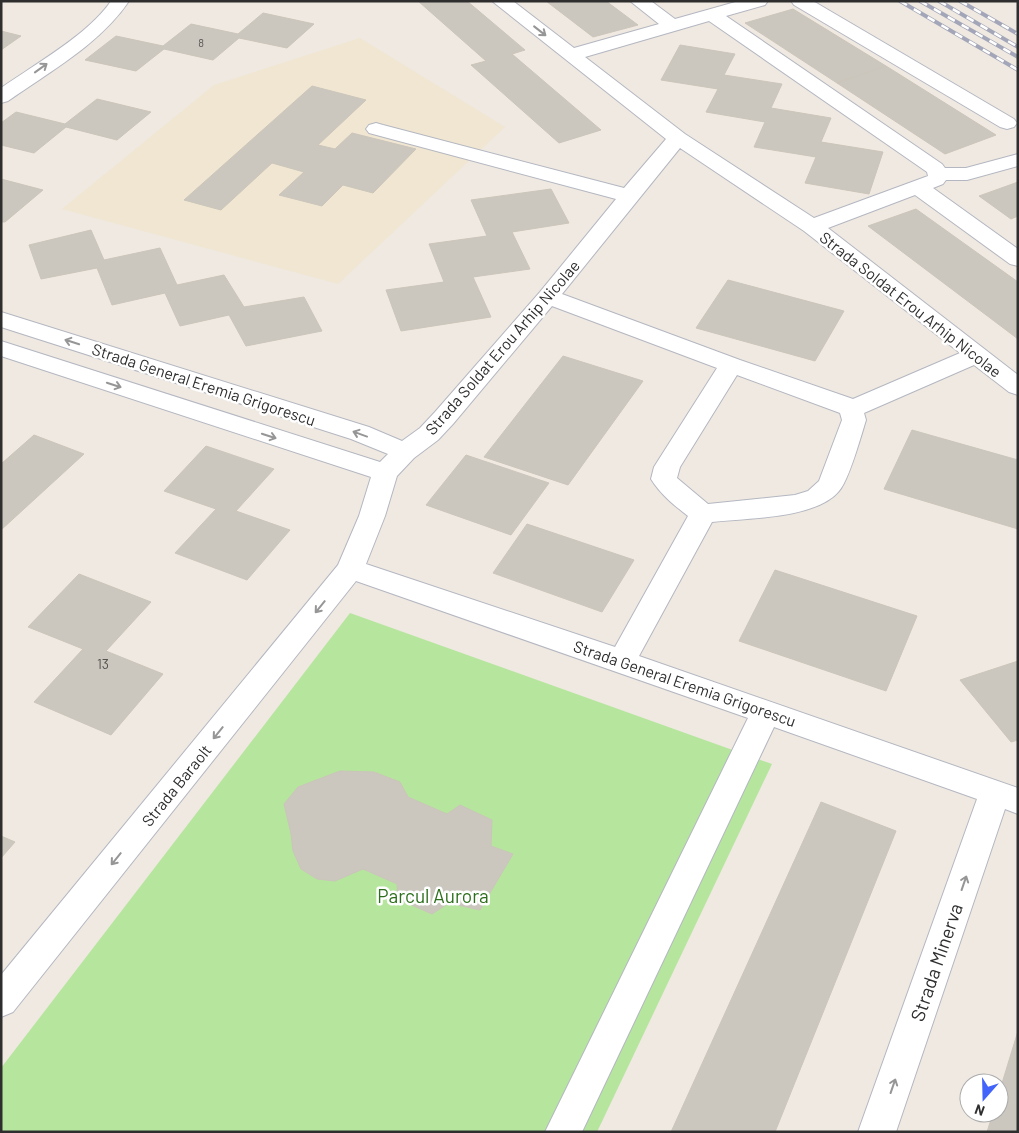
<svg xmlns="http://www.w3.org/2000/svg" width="1019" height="1133" viewBox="0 0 1019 1133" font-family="Barlow,sans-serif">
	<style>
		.education { fill: #f0e6d1 }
		.green { fill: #b6e59e }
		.building { fill: #cbc7bf; stroke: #cbc5ba }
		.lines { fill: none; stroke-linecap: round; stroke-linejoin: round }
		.minor-casing { stroke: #b4b7c1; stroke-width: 2 }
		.minor { fill: #fff; fill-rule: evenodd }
		.rail-casing { stroke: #a3a6b8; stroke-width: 4 }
		.rail { stroke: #fff; stroke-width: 2.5; stroke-dasharray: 8; stroke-linecap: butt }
		.oneway { stroke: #969696 }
		.labels { text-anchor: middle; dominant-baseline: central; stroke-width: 5; stroke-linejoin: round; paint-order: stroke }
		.far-number-label { font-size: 11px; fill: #555452 }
		.number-label { font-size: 14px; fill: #555452 }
		.street-label { font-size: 16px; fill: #2e2e2e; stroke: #fff }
		.near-park-label { font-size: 19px; fill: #2c6e1b; stroke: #fff }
		.near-street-label { font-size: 19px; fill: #2e2e2e; stroke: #fff }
	</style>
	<rect width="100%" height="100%" fill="#efe9e1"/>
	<path class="education" d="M 360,38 L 505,127 L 338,284 L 62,209 L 214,85 Z"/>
	<path class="green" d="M 350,613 L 772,764 L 597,1132 L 1,1132 L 1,1068 Z"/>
	<g class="building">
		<path d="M 418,1 L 467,1 L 525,50 L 512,54 L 601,130 L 559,143 L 471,65 L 486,61 Z"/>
		<path d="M 546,1 L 606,1 L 638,25 L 593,37 Z"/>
		<path d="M 793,9 L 886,66 L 837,83 L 745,23 Z"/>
		<path d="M 263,13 L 314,24 L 287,48 L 239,38 L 213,60 L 164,49 L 136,71 L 85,60 L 116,36 L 163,46 L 191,24 L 238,34 Z"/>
		<path d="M 1,31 L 21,36 L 1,50 Z"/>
		<path d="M 680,45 L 735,54 L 724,75 L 782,84 L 771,108 L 831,118 L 821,142 L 883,152 L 869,194 L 805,183 L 816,157 L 754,147 L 765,122 L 706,112 L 718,89 L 661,80 Z"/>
		<path d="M 886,66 L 996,135 L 945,154 L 837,83 Z"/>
		<path d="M 312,86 L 366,100 L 318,145 L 335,149 L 352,133 L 416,149 L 373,193 L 343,185 L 322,206 L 279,195 L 304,172 L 272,163 L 221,210 L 184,200 Z"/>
		<path d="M 97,99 L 151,112 L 117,140 L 66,127 L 34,153 L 1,145 L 1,123 L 16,112 L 65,124 Z"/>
		<path d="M 1,179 L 43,190 L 5,222 L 1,222 Z"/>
		<path d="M 1018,182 L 1018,216 L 1011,219 L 979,196 Z"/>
		<path d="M 551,189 L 569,223 L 512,232 L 530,269 L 473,277 L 491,317 L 401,331 L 386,290 L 444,282 L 429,244 L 487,236 L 471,200 Z"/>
		<path d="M 916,209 L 1018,282 L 1018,339 L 868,226 Z"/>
		<path d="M 91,230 L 104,260 L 160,248 L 177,285 L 224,275 L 244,307 L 304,297 L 322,331 L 246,346 L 229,315 L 180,326 L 165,293 L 112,305 L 97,268 L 41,279 L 29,245 Z"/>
		<path d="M 728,280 L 844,311 L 815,361 L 696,328 Z"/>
		<path d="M 563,356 L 643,381 L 568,485 L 484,457 Z"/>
		<path d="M 912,430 L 1018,460 L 1018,529 L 884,489 Z"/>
		<path d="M 34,435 L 84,454 L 1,530 L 1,464 Z"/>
		<path d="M 206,446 L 274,469 L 236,511 L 290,530 L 247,580 L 175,553 L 216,509 L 164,491 Z"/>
		<path d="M 466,455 L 549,483 L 511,535 L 426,505 Z"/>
		<path d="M 527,524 L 634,560 L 602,612 L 493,573 Z"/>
		<path d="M 775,570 L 917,616 L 886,691 L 739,641 Z"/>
		<path d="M 79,574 L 151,602 L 106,651 L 163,674 L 111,735 L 34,702 L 83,649 L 28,627 Z"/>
		<path d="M 1018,661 L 1018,740 L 1011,742 L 960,680 Z"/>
		<path d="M 340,771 L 374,772 L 400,782 L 408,797 L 447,814 L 460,805 L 492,820 L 491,846 L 513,854 L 480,910 L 449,903 L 432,914 L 398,899 L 397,884 L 363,869 L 335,881 L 317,879 L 301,869 L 293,851 L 291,834 L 284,804 L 298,787 Z"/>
		<path d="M 821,802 L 896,831 L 775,1132 L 671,1132 Z"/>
		<path d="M 1,836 L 15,842 L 1,858 Z"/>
		<path d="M 1018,1031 L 1018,1132 L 987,1132 L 993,1113 L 999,1113 L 999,1093 Z"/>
	</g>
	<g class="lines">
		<g class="minor-casing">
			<g id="minor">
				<path d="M 111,1 L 129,1 C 100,44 49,72 8,101 L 1,103 L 1,88 C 34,65 89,34 111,1 Z"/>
				<path d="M 492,1 L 513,1 L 574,48 L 659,24 L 630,1 L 651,1 L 675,19 L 739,1 L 768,1 L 765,5 L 726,16 L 942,164 L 945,168 L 966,168 L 1018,154 L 1018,166 L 967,180 L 946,180 L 943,184 L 933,188 L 1018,249 L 1018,266 L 1010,264 L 915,195 L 828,228 L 1018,375 L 1018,395 L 1009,392 L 974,365 L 864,413 L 866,420 C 861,436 849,480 839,491 C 816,519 747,518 712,522 L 639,656 L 1018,788 L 1018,814 L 1005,809 L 896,1132 L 858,1132 L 977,799 L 774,727 L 582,1132 L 545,1132 L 748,718 L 356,581 L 13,1012 L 1,1017 L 1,975 L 338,565 L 359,516 L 371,477 L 1,356 L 1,341 L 380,462 L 388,454 L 351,439 L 1,327 L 1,312 L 369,427 L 402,441 L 420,428 L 435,412 L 540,292 L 616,199 L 369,133 L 366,129 L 369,125 L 376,123 L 383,125 L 624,188 L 666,139 ZM 709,21 L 927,172 L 928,176 L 814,218 L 685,134 L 585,57 ZM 680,148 L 804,231 L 960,353 L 853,399 L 740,360 L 562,294 ZM 552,306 L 717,368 L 654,467 L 651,479 C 661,495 674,505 688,516 L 615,647 L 366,564 L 385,516 L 397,476 L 414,458 L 438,440 L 453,424 ZM 737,375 L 840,413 L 842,420 L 819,481 L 808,491 L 795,495 L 708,504 L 677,478 L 680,467 Z"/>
				<path d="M 791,1 L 813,1 L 1014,119 L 1017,123 L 1014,127 L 1007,129 L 1000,127 L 794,5 Z"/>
			</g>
		</g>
		<use href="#minor" class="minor"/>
		<g class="rail-casing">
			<g id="rail">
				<path d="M 900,1 L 1018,70"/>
				<path d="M 920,1 L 1018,57"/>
				<path d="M 939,1 L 1018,47"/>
				<path d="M 960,1 L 1018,34"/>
			</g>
		</g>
		<use href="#rail" class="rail"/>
	</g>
	<defs><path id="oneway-shaft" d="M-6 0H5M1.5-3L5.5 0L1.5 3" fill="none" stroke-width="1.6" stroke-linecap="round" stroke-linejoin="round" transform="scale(1.25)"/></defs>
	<g class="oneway">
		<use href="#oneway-shaft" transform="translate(540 31) rotate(38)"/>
		<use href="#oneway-shaft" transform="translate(41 68) rotate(-36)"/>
		<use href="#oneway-shaft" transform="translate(72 342) rotate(-162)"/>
		<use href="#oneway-shaft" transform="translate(114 385) rotate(18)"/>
		<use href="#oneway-shaft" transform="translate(360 434) rotate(-160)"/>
		<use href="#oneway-shaft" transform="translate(269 436) rotate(18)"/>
		<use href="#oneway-shaft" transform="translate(320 607) rotate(129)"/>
		<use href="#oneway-shaft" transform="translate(218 733) rotate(129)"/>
		<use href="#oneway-shaft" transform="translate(116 859) rotate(129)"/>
		<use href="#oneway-shaft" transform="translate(964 883) rotate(-71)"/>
		<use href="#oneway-shaft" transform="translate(893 1086) rotate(-71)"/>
	</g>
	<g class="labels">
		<g class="far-number-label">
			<text x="201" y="42">8</text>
		</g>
		<g class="number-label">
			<text x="103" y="663">13</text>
		</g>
		<g class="street-label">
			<text transform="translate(911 304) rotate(38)">Strada Soldat Erou Arhip Nicolae</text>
			<text transform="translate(502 347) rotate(-49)">Strada Soldat Erou Arhip Nicolae</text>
			<text transform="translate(204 384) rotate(18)">Strada General Eremia Grigorescu</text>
			<text transform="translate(685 683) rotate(19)">Strada General Eremia Grigorescu</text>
			<text transform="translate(176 785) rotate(-51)">Strada Baraolt</text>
		</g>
		<g class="near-park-label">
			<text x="433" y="895">Parcul Aurora</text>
		</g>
		<g class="near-street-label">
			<text transform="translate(936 962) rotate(-71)">Strada Minerva</text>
		</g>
	</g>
	<rect width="1019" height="1133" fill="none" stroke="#2e2e2e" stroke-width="5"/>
	<g transform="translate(984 1098) rotate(200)"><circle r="24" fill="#ffffff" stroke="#ababab"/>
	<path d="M0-4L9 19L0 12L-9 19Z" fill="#4264fb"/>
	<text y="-8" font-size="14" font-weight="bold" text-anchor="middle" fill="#2e2e2e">N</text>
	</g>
</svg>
